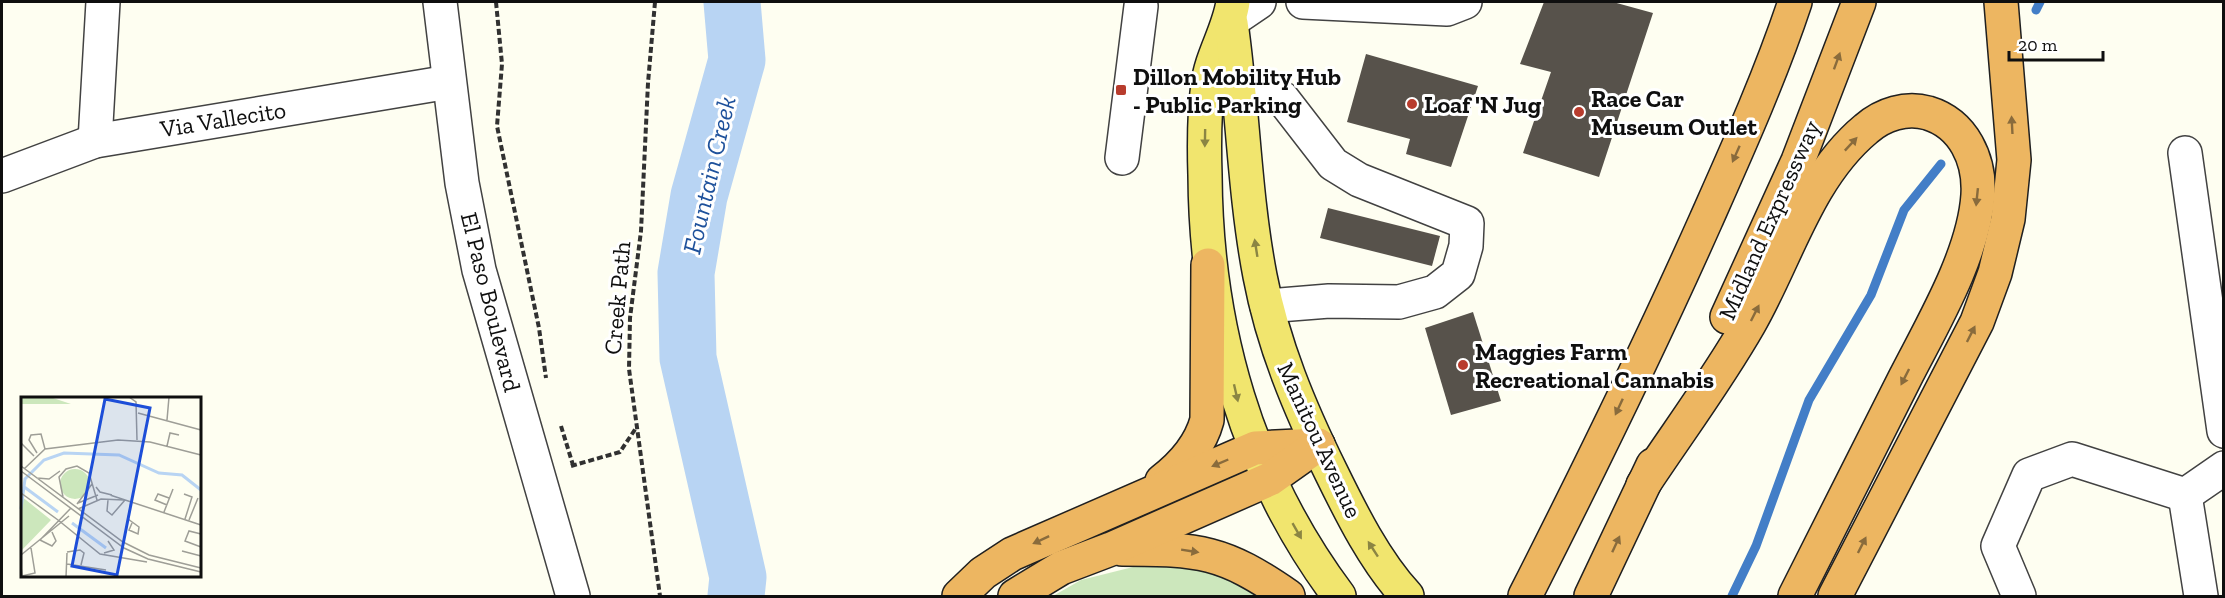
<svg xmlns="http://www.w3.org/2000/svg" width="2225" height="598" viewBox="0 0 2225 598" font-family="'Zilla Slab',serif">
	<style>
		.green { fill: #cce7bc }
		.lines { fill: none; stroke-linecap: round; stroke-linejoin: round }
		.stream { stroke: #437ec7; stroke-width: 9 }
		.river { stroke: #b8d4f3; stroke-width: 57 }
		.building { fill: #57524b }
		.minor-casing { stroke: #424242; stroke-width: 36 }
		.major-casing { stroke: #202020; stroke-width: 36 }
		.highway-casing { stroke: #202020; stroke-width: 36 }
		.path { stroke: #313131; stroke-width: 4; stroke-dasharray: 6 3; stroke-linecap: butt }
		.minor { stroke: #fff; stroke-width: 33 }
		.major { stroke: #f1e56e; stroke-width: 33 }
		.highway { stroke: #edb661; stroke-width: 33 }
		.oneway { fill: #896b3c }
		.oneway2 { fill: #8b8543 }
		.poi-dot { fill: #b83c2d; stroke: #fff; stroke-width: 2 }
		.labels { text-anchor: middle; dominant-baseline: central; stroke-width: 6; stroke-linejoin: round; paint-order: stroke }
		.poi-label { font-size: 24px; font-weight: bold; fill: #0f0f0f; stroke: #fff; text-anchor: start }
		.street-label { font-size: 24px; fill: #0f0f0f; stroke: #fff }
		.water-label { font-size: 26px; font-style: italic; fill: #1e519b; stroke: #fff }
		.inset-river { fill: none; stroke: #b8d4f3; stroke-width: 3 }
		.inset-road { fill: none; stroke: #9e9e97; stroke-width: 1.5 }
		.view { fill: #1d4ed8; fill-opacity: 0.15; stroke: #1d4ed8; stroke-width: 3 }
		.inset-edge { fill: none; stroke: #0f0f0f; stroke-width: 3 }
	</style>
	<rect width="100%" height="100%" fill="#fefef1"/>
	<path class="green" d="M 1145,564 L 1212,569 L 1274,596 L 1053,596 L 1081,580 Z"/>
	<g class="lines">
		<g class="stream">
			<path d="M 2036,10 L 2040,2"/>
			<path d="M 1732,596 L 1756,546 L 1809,400 L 1871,295 L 1904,210 L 1941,164"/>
		</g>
		<path class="river" d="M 732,2 L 737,60 L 699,196 L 686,273 L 688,358 L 738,577 L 736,596"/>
	</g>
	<g class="building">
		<path d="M 1544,2 L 1613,2 L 1653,13 L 1599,177 L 1523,153 L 1551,72 L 1520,64 Z"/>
		<path d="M 1366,54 L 1478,86 L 1451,167 L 1406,154 L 1410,139 L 1347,122 Z"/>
		<path d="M 1328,208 L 1440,236 L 1432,266 L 1320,238 Z"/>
		<path d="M 1473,312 L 1501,401 L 1451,415 L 1425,328 Z"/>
	</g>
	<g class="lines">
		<g class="minor-casing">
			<g id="minor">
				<path d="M 440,2 L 462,183 L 479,270 L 573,596"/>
				<path d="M 1303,2 L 1447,9 L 1465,2"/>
				<path d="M 1231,21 L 1259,2"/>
				<path d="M 1241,93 L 1282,98 L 1333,164 L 1359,180 L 1467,223 L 1466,246 L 1458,274 L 1435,292 L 1399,302 L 1329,301 L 1267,306"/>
				<path d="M 95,141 L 103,2"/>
				<path d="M 2185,153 L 2224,431"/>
				<path d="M 1122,158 L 1141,6"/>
				<path d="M 2,176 L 95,141 L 449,82"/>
				<path d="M 2019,596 L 1998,546 L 2029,475 L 2072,459 L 2185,495"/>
				<path d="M 2201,596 L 2185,495 L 2224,468"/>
			</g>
		</g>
		<g class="major-casing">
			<g id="major">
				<path d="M 1233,2 C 1229,30 1211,57 1208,84 C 1204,114 1204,144 1205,175 C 1206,328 1247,473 1339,596"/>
				<path d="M 1231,23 C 1243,107 1244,193 1260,276 C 1273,345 1300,409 1331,472 C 1352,515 1375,561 1407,596"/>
			</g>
		</g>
		<g class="highway-casing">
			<g id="highway">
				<path d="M 1727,317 L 1798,161 L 1859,2"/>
				<path d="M 1162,481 C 1183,465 1200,446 1207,420 L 1208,265"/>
				<path d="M 1643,485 C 1678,432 1717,380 1749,324 C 1786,260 1807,178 1866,129 C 1883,114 1906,107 1928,113 C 1964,124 1980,160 1978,195 C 1974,255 1932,325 1905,378 C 1868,451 1832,524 1795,596"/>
				<path d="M 1122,549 C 1200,549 1223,551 1288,596"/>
				<path d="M 959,596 L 983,573 L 1012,554 L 1255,448 L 1318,445"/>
				<path d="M 1015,596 L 1061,568 L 1111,549 L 1270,479 L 1318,445"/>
				<path d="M 1525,596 C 1588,472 1649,348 1706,220 C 1738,148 1770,77 1795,2"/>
				<path d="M 1591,596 L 1653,465"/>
				<path d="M 1835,596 L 1977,322 L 1995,273 L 2008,219 L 2014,160 L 2001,2"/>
			</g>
		</g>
		<g class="path">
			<path d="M 496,2 L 502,64 L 497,126 L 539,328 L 546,378"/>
			<path d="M 655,2 L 648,83 L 641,231 L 630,318 L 629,369 L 660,596"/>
			<path d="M 561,426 L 573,465"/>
			<path d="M 571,466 L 620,452 L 636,428"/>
		</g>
		<use href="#minor" class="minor"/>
		<use href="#major" class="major"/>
		<use href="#highway" class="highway"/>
	</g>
	<defs><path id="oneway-solid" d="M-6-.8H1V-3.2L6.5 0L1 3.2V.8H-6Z" transform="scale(1.5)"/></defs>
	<g class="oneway">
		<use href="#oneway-solid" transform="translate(1837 61) rotate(-70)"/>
		<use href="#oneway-solid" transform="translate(2012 125) rotate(-93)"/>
		<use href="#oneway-solid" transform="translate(1851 144) rotate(-47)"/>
		<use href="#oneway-solid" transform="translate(1736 154) rotate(114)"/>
		<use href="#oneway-solid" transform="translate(1977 197) rotate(96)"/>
		<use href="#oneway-solid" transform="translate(1755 313) rotate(-63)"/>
		<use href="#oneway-solid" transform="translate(1971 334) rotate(-63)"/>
		<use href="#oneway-solid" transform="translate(1905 377) rotate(117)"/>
		<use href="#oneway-solid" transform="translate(1619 407) rotate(115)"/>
		<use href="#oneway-solid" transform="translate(1220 463) rotate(157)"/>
		<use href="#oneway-solid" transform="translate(1041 540) rotate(155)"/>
		<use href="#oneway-solid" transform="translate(1616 544) rotate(-65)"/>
		<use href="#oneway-solid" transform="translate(1862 545) rotate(-63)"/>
		<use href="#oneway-solid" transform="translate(1190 551) rotate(9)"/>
	</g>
	<g class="oneway2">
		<use href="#oneway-solid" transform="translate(1205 138) rotate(91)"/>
		<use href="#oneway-solid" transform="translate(1256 248) rotate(-99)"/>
		<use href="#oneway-solid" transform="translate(1236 393) rotate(77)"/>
		<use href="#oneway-solid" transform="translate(1297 531) rotate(60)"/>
		<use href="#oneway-solid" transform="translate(1373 549) rotate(-123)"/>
	</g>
	<g class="poi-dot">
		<rect x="1115" y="84" width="12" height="12" rx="3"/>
		<circle cx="1412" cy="104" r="6"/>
		<circle cx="1579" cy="112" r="6"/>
		<circle cx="1463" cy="365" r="6"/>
	</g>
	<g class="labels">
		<g class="poi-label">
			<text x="1133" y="76">Dillon Mobility Hub<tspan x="1133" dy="28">- Public Parking</tspan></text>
			<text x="1591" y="98">Race Car<tspan x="1591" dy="28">Museum Outlet</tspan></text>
			<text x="1424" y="104">Loaf 'N Jug</text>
			<text x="1475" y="351">Maggies Farm<tspan x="1475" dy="28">Recreational Cannabis</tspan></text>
		</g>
		<g class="street-label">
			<text transform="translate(223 119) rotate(-9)">Via Vallecito</text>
			<text transform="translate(1769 220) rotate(-66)">Midland Expressway</text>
			<text transform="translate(617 298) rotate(-85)">Creek Path</text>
			<text transform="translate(491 302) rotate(76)">El Paso Boulevard</text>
			<text transform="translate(1320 440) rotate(65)">Manitou Avenue</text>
		</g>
		<g class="water-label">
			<text transform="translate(709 175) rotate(-77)">Fountain Creek</text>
		</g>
	</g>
	<g transform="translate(21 397)">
		<rect width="180" height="180" fill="#fefef1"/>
		<path d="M 0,0 L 29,0 L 50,7 L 0,7 ZM39 87a15 15 0 1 1 30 0a15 15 0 1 1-30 0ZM 0,99 L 30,123 L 0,154 Z" fill="#cce7bc"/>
		<path class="inset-river" d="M 2,89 L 37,115M 0,112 L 4,82 L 23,63 L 43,56 L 98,58 L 138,76 L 161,78 L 180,93M 51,126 L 85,151"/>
		<path class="inset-road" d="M 108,0 L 115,5 L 116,43M 117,16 L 180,33M 146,23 L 148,0M 0,46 L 13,59M 146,49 L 149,36 L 158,38M 16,56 L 8,43 L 10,38 L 20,37 L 24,52M 0,69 L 102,145 L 128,158 L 180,171M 3,72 L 24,52 L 97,43 L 129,45 L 180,58M 0,74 L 103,151 L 127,162 L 180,175M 16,81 L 28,82 L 39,74M 75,90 L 79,95 L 91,98M 0,96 L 37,123M 163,97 L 171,100 L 164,122M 89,98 L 180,128M 42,100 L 38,80 L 45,72 L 56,69 L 68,76 L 76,103M 87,103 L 86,114 L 91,118 L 104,103M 110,105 L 107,122 L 118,130 L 117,137 L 108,133 L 111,126M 57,106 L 77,98M 56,107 L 71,87M 146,108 L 134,103 L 137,97 L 148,101M 57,112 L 80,102 L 103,103M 143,115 L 152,92M 37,123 L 79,157 L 126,165M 168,123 L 177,101M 180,137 L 168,134 L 164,144 L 180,150M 19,143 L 31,149 L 35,144 L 31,135M 19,143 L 50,111M 161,154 L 180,159M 46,155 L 59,153 L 63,156 L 60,168M 83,156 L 93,153 L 87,144M 0,158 L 48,119M 46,167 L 85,173M 0,169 L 1,179 L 14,176 L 10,151M 45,180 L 46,156"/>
		<path class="view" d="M 84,2 L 129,11 L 96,178 L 51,169 Z"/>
		<rect width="180" height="180" class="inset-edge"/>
	</g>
	<rect width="2225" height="598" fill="none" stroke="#0f0f0f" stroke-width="6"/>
	<path d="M2009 51v9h94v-9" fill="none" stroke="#0f0f0f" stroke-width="3"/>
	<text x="2018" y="51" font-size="18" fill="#0f0f0f" stroke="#ffffff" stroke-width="4.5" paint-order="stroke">20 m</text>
</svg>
